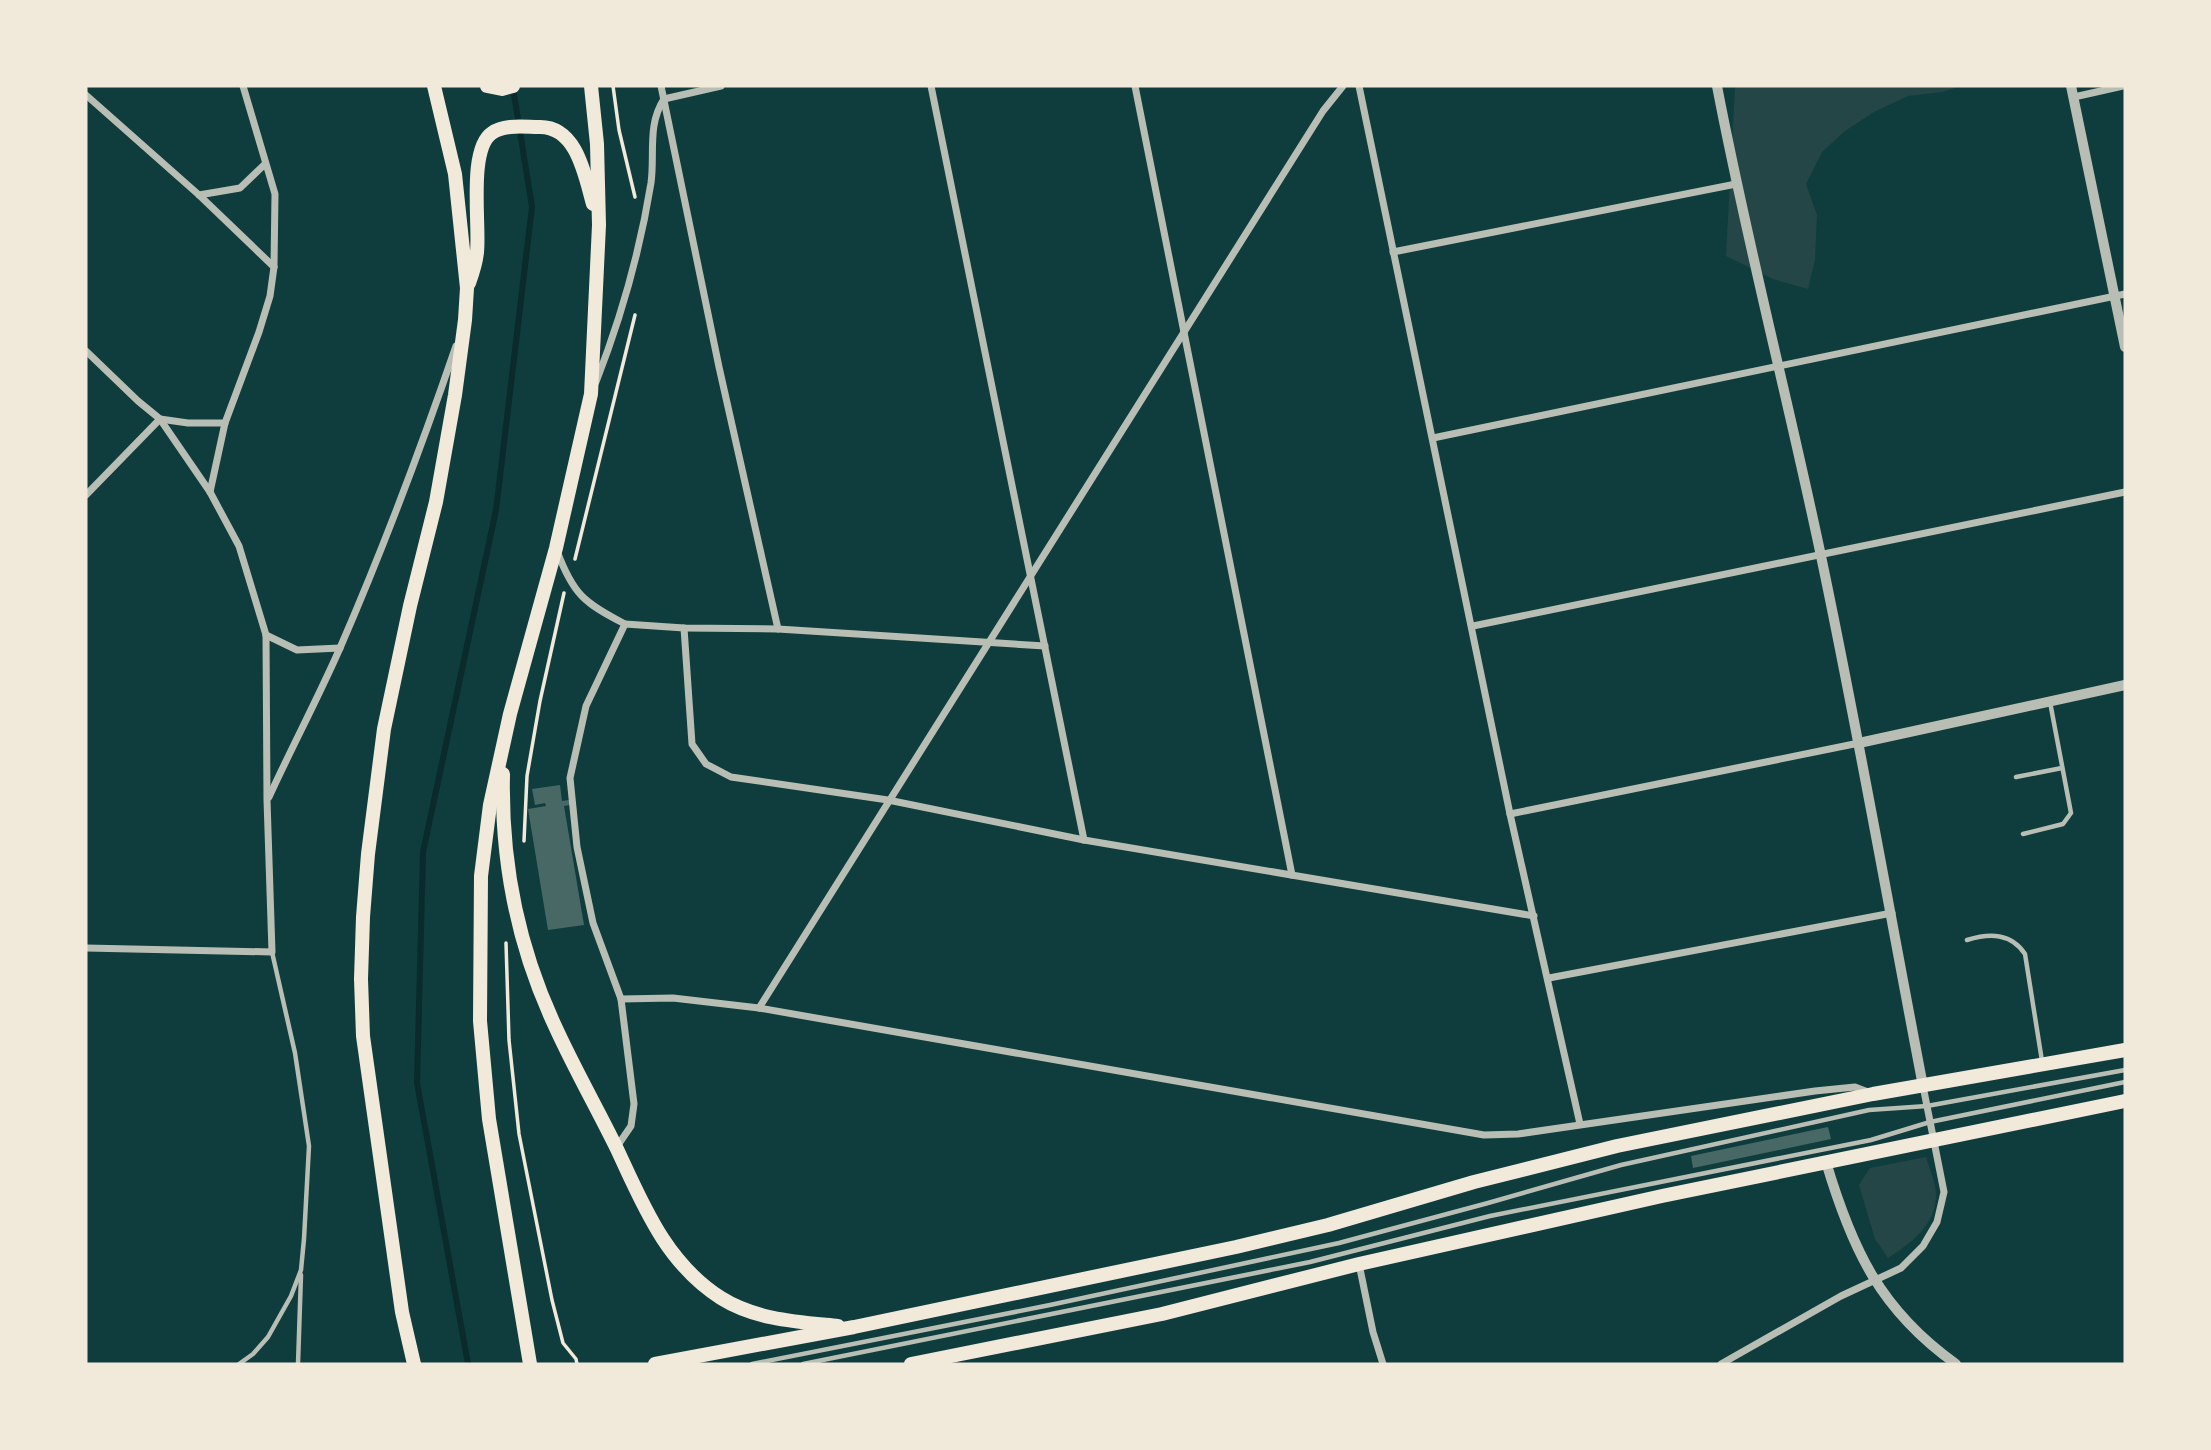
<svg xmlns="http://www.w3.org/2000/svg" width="2211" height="1450" viewBox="0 0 2211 1450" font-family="Overpass,sans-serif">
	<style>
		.green { fill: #244646 }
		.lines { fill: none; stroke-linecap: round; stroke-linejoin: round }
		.stream { stroke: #0a2a2b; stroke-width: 6 }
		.building { fill: #486865 }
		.path { stroke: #f1e9da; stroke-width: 3.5 }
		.service { stroke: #b8beb3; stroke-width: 4.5 }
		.minor { stroke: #b8beb3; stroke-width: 7 }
		.tertiary { stroke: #b8beb3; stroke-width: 10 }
		.primary { stroke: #f1e9da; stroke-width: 14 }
	</style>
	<rect width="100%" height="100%" fill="#0f3d3e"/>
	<g class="green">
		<path d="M 1735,86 L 1961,86 L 1942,92 L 1908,96 L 1874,112 L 1845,131 L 1822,152 L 1806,184 L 1817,215 L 1815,260 L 1808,289 L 1773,279 L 1726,256 Z"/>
		<path d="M 1926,1157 C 1929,1168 1936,1183 1936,1195 C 1936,1225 1911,1243 1888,1258 L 1875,1239 L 1859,1185 L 1870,1168 Z"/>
	</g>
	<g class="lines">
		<path class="stream" d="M 468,1364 L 417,1083 L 423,852 L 496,510 L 532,207 L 513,88"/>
	</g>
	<g class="building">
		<path d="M 560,785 L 562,801 L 569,800 L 570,805 L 564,806 L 584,925 L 548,930 L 528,809 L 546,806 L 545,803 L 535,805 L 532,789 Z"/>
		<path d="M 1828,1127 L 1831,1139 L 1693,1168 L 1691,1156 Z"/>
	</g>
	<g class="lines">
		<g class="path">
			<path d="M 613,86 L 619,130 L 635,197"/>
			<path d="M 575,559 L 635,315"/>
			<path d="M 524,841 L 527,776 L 540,701 L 564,593"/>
			<path d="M 506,943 L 509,1040 L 519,1134 L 552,1300 L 563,1343 L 576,1359 L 577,1364"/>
		</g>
		<g class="service">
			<path d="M 2016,777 L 2062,768"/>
			<path d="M 2023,834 L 2063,824 L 2071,813 L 2050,702"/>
			<path d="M 1967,940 C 1990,933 2011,933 2025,954 L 2042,1061"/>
			<path d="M 239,1364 L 253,1354 L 268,1337 L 291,1296 L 301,1270 L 304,1239 L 309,1146 L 295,1053 L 272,952"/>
			<path d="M 298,1364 L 301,1275"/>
			<path d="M 752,1364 L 1050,1305 L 1339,1243 L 1488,1203 L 1621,1165 L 1869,1110 L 1927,1106 L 2125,1070"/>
			<path d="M 803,1364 L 1310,1262 L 1490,1216 L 1871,1140 L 1930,1122 L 2125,1082"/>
		</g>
		<g class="minor">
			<path d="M 661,86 L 719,367 L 778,629"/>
			<path d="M 931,86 L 1084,840"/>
			<path d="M 1135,86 L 1292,875"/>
			<path d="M 1359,86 L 1510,814 L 1580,1124"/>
			<path d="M 86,95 L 199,195 L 274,267"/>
			<path d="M 2074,97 L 2123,86"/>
			<path d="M 664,99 L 721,86"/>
			<path d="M 199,195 L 240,188 L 265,164"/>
			<path d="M 1393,252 L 1736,184"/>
			<path d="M 86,351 L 138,401 L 160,419 L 210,492 L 239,546 L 266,635 L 267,800 L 272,952 L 86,948"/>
			<path d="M 596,382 C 621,318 640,251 651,183 C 655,154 647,125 664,99"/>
			<path d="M 1433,438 L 2125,294"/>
			<path d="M 210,492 L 225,423 L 259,332 L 270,296 L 274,267 L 275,194 L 243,86"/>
			<path d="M 86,495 L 160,419 L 188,423 L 225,423"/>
			<path d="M 557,551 C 573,594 584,603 625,624"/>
			<path d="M 1473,626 L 2125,492"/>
			<path d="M 684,628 L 692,744 L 706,764 L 731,777 L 888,800 L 1084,840 L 1534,916"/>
			<path d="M 266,635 L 297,650 L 340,648"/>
			<path d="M 269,797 C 292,747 318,698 340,648 C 383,549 421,448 456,346"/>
			<path d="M 1510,814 L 1859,743"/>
			<path d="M 1549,978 L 1892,913"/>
			<path d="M 621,999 L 673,998 L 759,1008 L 1484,1135 L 1518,1134 L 1815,1091 L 1855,1087 L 1868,1092"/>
			<path d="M 759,1008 L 1323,111 L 1343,86"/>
			<path d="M 616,1148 L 631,1126 L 634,1104 L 621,999 L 593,923 L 577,847 L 570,778 L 586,706 L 625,624 L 684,628 L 778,629 L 1045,646"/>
			<path d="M 1359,1264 L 1373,1332 L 1383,1364"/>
			<path d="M 1721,1364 L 1841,1296 L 1901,1268 L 1923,1246 L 1937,1222 L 1944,1192 L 1923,1086"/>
		</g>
		<g class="tertiary">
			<path d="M 1717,86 C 1747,243 1788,399 1821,556 C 1858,732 1889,909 1923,1086"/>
			<path d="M 2071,86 L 2125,347"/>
			<path d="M 1859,743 L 2125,685"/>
			<path d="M 1826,1162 C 1852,1249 1880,1310 1956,1364"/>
		</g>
		<g class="primary">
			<path d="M 487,86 L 502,89 L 513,86"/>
			<path d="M 469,283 C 473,272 476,263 477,252 C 480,225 468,149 492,133 C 505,124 524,127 539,127 C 577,126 585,176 593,204"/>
			<path d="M 503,774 C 501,860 518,947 555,1026 C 574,1068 597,1108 617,1149 C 643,1205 666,1263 721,1298 C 756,1320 799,1322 838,1326"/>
			<path d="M 414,1364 L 402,1312 L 363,1036 L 361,979 L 363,917 L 368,854 L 384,729 L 410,606 L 436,502 L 455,395 L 465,320 L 467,288 L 455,174 L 434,86"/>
			<path d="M 530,1364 L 489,1119 L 480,1021 L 481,876 L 490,805 L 510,714 L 556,548 L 591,394 L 599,225 L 597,144 L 591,86"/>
			<path d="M 655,1364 L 854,1327 L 1236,1247 L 1328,1225 L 1474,1182 L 1617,1146 L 1873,1094 L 2125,1050"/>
			<path d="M 911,1364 L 1162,1314 L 1359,1264 L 1662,1196 L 2125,1101"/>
		</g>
	</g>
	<rect width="2211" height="1450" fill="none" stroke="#f1e9da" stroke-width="175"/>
</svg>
